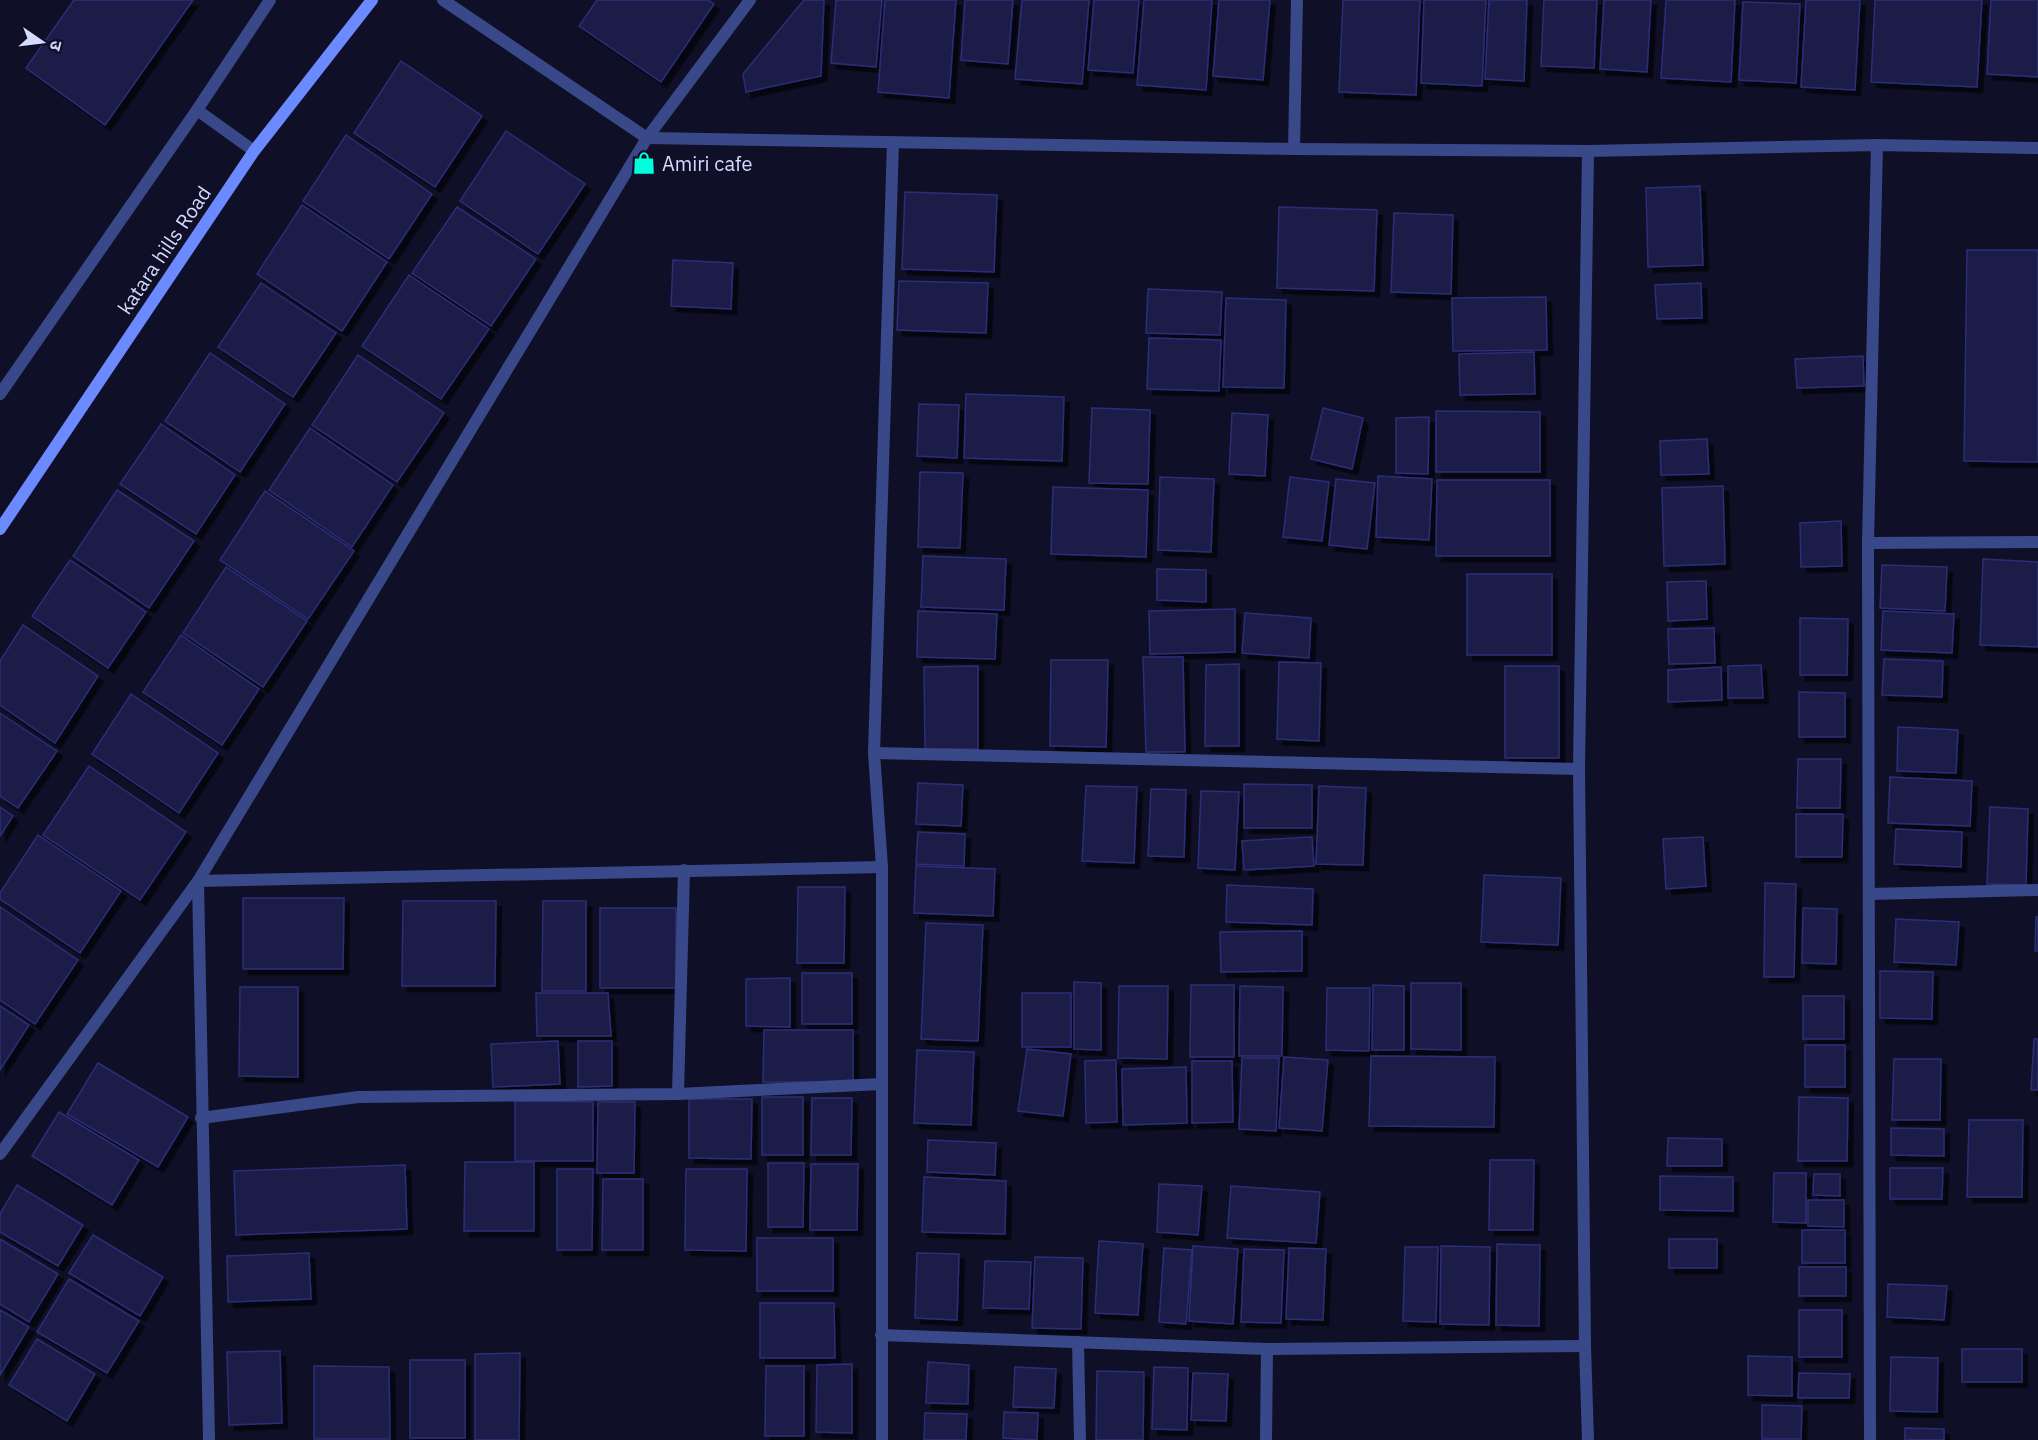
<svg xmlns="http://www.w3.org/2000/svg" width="2038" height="1440" viewBox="0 0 2038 1440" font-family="'IBM Plex Sans','Noto Sans Devanagari',sans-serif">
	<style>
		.building { fill: #1a1c49; stroke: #2c2e76; stroke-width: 1.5; filter: url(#shadow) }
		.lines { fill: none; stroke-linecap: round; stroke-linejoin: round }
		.minor { stroke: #394888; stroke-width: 12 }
		.secondary { stroke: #6c8aff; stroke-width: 12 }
		.labels { text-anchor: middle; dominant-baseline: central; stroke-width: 4.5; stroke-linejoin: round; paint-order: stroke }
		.poi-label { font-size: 20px; fill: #d5daff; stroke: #0f1027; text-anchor: start }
		.street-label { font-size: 20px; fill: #d5daff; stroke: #0f1027 }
	</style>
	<defs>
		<filter id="shadow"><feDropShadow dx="5.5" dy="5.5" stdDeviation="0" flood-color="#0009"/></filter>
	</defs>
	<rect width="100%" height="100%" fill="#0f1027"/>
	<g class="building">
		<path d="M 74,0 L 193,0 L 105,125 L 26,68 Z"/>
		<path d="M 597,0 L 708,0 L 714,4 L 661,82 L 579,26 Z"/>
		<path d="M 804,0 L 824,0 L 821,76 L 746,92 L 743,74 Z"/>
		<path d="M 836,0 L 882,0 L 876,67 L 831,63 Z"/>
		<path d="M 885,0 L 956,0 L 949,98 L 878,92 Z"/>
		<path d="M 965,0 L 1013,0 L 1008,64 L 961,60 Z"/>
		<path d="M 1022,0 L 1089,0 L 1082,84 L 1015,79 Z"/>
		<path d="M 1094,0 L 1139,0 L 1133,73 L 1088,70 Z"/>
		<path d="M 1144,0 L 1212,0 L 1206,90 L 1137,85 Z"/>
		<path d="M 1219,0 L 1270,0 L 1263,80 L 1213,76 Z"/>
		<path d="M 1343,0 L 1420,0 L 1416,95 L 1339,92 Z"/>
		<path d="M 1424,0 L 1486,0 L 1482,86 L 1421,83 Z"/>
		<path d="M 1489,0 L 1527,0 L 1524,81 L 1485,79 Z"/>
		<path d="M 1544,0 L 1597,0 L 1594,68 L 1541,66 Z"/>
		<path d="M 1604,0 L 1651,0 L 1647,72 L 1600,69 Z"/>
		<path d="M 1666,0 L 1735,0 L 1731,82 L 1661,78 Z"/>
		<path d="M 1806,0 L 1860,0 L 1855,90 L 1801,87 Z"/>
		<path d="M 1875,0 L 1982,0 L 1977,87 L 1871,82 Z"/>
		<path d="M 1991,0 L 2038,0 L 2038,77 L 1987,74 Z"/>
		<path d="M 1743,2 L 1800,4 L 1796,83 L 1739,80 Z"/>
		<path d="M 401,61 L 482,116 L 435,187 L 354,133 Z"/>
		<path d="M 506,131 L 585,184 L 538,254 L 460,201 Z"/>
		<path d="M 346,135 L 432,194 L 389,259 L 303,201 Z"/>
		<path d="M 1700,186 L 1703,265 L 1648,267 L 1646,188 Z"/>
		<path d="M 905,192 L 997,195 L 994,272 L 902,269 Z"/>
		<path d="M 302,205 L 387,262 L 342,331 L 257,274 Z"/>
		<path d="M 457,207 L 536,259 L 491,326 L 412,273 Z"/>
		<path d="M 1279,207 L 1377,210 L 1374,291 L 1277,288 Z"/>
		<path d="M 1394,213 L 1453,215 L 1451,294 L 1391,292 Z"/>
		<path d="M 1967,250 L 2038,250 L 2038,462 L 1964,461 Z"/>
		<path d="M 673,260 L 733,263 L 731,309 L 671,306 Z"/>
		<path d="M 409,275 L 489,329 L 441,399 L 362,346 Z"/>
		<path d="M 899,281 L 988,283 L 986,333 L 897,330 Z"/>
		<path d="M 261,283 L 336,333 L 293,397 L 218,347 Z"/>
		<path d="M 1701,283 L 1702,318 L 1657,319 L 1655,285 Z"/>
		<path d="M 1148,289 L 1222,292 L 1220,335 L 1146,333 Z"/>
		<path d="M 1546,297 L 1547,350 L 1453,351 L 1452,298 Z"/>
		<path d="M 1226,298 L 1286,300 L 1284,388 L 1223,387 Z"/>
		<path d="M 1149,338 L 1221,340 L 1219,391 L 1147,389 Z"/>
		<path d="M 1534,352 L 1535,394 L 1460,395 L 1459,354 Z"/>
		<path d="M 210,353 L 285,404 L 240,472 L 165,421 Z"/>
		<path d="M 358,355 L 444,413 L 397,482 L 312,425 Z"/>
		<path d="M 1863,356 L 1864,386 L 1797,388 L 1795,359 Z"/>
		<path d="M 966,394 L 1064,397 L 1062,461 L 964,458 Z"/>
		<path d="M 919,404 L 959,405 L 957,458 L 917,456 Z"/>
		<path d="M 1092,408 L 1150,410 L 1148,484 L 1089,483 Z"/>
		<path d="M 1323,408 L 1363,418 L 1352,469 L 1311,459 Z"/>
		<path d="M 1436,411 L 1540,412 L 1540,472 L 1436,472 Z"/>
		<path d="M 1232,413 L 1268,415 L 1265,476 L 1229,474 Z"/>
		<path d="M 1429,417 L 1428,474 L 1396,473 L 1396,418 Z"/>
		<path d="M 161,424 L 235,475 L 196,534 L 120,484 Z"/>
		<path d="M 310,428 L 393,485 L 352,547 L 269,490 Z"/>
		<path d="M 1707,439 L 1709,474 L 1661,475 L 1660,441 Z"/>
		<path d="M 920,472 L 963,473 L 960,548 L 918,547 Z"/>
		<path d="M 1378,476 L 1432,479 L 1429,540 L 1376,537 Z"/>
		<path d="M 1160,477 L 1214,479 L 1211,552 L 1158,550 Z"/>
		<path d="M 1290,477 L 1329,482 L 1322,541 L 1283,537 Z"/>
		<path d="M 1336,479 L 1375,483 L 1367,549 L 1329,545 Z"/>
		<path d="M 1437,480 L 1550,480 L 1550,556 L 1436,556 Z"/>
		<path d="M 1723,486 L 1725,564 L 1664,566 L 1662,488 Z"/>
		<path d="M 1053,487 L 1148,490 L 1146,557 L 1051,554 Z"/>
		<path d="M 117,490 L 194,541 L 149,608 L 73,556 Z"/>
		<path d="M 265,491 L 354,551 L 308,619 L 220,560 Z"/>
		<path d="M 1841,521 L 1842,566 L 1801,567 L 1800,523 Z"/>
		<path d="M 923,556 L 1006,559 L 1004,610 L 921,607 Z"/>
		<path d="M 1983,559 L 2038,562 L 2038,647 L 1980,645 Z"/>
		<path d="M 70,560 L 146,612 L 108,668 L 32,616 Z"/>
		<path d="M 1882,565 L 1947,567 L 1945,611 L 1880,608 Z"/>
		<path d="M 226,567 L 307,621 L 263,687 L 183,633 Z"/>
		<path d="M 1157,569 L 1206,570 L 1206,602 L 1157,600 Z"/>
		<rect x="1467" y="574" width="85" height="81"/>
		<path d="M 1706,581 L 1707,619 L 1668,621 L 1667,582 Z"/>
		<path d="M 1235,609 L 1235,652 L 1150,654 L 1149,611 Z"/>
		<path d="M 918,611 L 997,614 L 995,659 L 917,657 Z"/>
		<path d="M 1883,611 L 1954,614 L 1952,653 L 1881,650 Z"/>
		<path d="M 1245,613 L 1311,618 L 1309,658 L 1242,653 Z"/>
		<path d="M 1800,618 L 1848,619 L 1847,675 L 1800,675 Z"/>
		<path d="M 23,625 L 98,676 L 55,743 L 0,705 L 0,661 Z"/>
		<path d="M 1714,628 L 1715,663 L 1669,664 L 1668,629 Z"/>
		<path d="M 181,635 L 259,689 L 222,745 L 143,692 Z"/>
		<path d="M 1143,657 L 1183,657 L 1185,752 L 1146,752 Z"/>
		<path d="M 1884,659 L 1943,661 L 1942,697 L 1882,695 Z"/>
		<path d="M 1051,660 L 1108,660 L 1106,747 L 1050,746 Z"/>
		<path d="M 1279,662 L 1321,663 L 1319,741 L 1277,739 Z"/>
		<path d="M 1239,664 L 1239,746 L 1205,746 L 1206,665 Z"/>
		<path d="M 1761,665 L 1763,698 L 1728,698 L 1728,666 Z"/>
		<path d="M 978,666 L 978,749 L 925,749 L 924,667 Z"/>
		<rect x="1505" y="666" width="54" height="92"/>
		<path d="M 1721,667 L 1722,700 L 1668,702 L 1668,670 Z"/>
		<path d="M 1799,692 L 1845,693 L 1845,737 L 1799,737 Z"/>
		<path d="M 131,694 L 218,753 L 179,813 L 92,754 Z"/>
		<path d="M 0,713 L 57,751 L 18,808 L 0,796 Z"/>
		<path d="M 1898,727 L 1958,730 L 1956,773 L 1897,771 Z"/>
		<path d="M 1798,759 L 1841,759 L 1840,808 L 1797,808 Z"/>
		<path d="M 89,766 L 186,832 L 140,900 L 43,835 Z"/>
		<path d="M 1890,777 L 1972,781 L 1970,826 L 1888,823 Z"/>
		<path d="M 918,783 L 963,785 L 961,826 L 916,824 Z"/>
		<path d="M 1244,784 L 1312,785 L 1312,828 L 1244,828 Z"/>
		<path d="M 1086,786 L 1137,787 L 1134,863 L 1082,861 Z"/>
		<path d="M 1319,786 L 1366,788 L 1363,865 L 1316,864 Z"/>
		<path d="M 1151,789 L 1186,790 L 1184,857 L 1148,856 Z"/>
		<path d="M 1201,791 L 1239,792 L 1235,870 L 1198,868 Z"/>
		<path d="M 0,807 L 13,816 L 0,836 Z"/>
		<path d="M 1990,807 L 2028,809 L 2026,885 L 1987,884 Z"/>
		<path d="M 1796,814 L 1843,814 L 1842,857 L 1796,857 Z"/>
		<path d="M 1896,829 L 1962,832 L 1961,867 L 1894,864 Z"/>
		<path d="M 918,832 L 965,834 L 964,866 L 916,864 Z"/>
		<path d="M 38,835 L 121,891 L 80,953 L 0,899 L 0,893 Z"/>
		<path d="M 1312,837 L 1314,866 L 1244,870 L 1242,841 Z"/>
		<path d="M 1703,837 L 1706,886 L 1666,889 L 1663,839 Z"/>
		<path d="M 916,866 L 995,869 L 993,916 L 914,913 Z"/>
		<path d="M 1484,875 L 1561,878 L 1558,945 L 1481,942 Z"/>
		<path d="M 1765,883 L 1796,884 L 1794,977 L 1764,977 Z"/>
		<path d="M 1227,885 L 1313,889 L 1312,925 L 1226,922 Z"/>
		<path d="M 798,887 L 845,887 L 844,963 L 797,963 Z"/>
		<path d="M 243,898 L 344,898 L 343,969 L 243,969 Z"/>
		<path d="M 403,901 L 496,901 L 495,986 L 402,986 Z"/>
		<path d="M 543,901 L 586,901 L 586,991 L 542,991 Z"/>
		<path d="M 0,907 L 78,960 L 35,1024 L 0,1000 Z"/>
		<rect x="600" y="908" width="76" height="80"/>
		<path d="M 1803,908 L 1837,909 L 1836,964 L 1802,963 Z"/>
		<path d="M 2036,917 L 2038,917 L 2038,951 L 2035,951 Z"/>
		<path d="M 1896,919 L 1959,922 L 1956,965 L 1894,962 Z"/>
		<path d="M 926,923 L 983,925 L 978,1041 L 921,1039 Z"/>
		<path d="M 1302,931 L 1302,971 L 1221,972 L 1220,932 Z"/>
		<path d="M 1880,971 L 1933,972 L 1932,1019 L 1880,1018 Z"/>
		<rect x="802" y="973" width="50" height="51"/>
		<path d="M 790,978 L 790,1027 L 746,1026 L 746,979 Z"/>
		<path d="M 1074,982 L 1101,983 L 1101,1050 L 1074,1049 Z"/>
		<path d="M 1411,983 L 1461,983 L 1461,1050 L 1411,1049 Z"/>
		<path d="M 1191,985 L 1234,985 L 1234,1057 L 1190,1057 Z"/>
		<path d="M 1373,985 L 1404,986 L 1404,1050 L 1372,1050 Z"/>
		<path d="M 1119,986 L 1168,986 L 1167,1059 L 1118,1058 Z"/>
		<path d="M 1240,986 L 1283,987 L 1282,1056 L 1239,1056 Z"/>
		<path d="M 240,987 L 298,987 L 298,1077 L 239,1076 Z"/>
		<path d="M 1327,988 L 1370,988 L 1369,1051 L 1326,1050 Z"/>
		<path d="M 536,993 L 608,993 L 611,1036 L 537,1036 Z"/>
		<rect x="1022" y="993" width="49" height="54"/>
		<rect x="1803" y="996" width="41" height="43"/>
		<path d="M 0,1006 L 29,1025 L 0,1070 Z"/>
		<path d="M 764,1030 L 853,1030 L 853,1082 L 763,1082 Z"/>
		<path d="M 2034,1039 L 2038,1039 L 2038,1090 L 2031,1090 Z"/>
		<path d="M 558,1041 L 560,1084 L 493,1087 L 491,1044 Z"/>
		<path d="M 578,1041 L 612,1041 L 612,1086 L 578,1087 Z"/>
		<rect x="1805" y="1045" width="40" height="42"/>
		<path d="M 1027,1049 L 1071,1054 L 1063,1116 L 1018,1111 Z"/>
		<path d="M 917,1050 L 974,1052 L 971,1125 L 914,1123 Z"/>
		<path d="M 1371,1056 L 1495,1057 L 1494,1127 L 1369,1126 Z"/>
		<path d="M 1284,1057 L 1328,1060 L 1322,1131 L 1279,1128 Z"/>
		<path d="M 1242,1058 L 1279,1058 L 1276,1131 L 1239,1129 Z"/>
		<path d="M 1894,1059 L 1941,1059 L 1940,1120 L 1892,1120 Z"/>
		<path d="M 1116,1060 L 1117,1122 L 1086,1123 L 1085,1061 Z"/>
		<path d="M 1192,1061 L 1232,1061 L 1233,1122 L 1192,1123 Z"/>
		<path d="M 98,1063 L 188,1117 L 158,1167 L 67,1114 Z"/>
		<path d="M 1186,1067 L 1187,1123 L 1123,1125 L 1122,1069 Z"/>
		<rect x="762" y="1097" width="41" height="58"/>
		<path d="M 1799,1097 L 1848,1098 L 1847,1161 L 1798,1161 Z"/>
		<path d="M 812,1098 L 852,1098 L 851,1155 L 811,1155 Z"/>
		<path d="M 689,1099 L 752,1099 L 751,1159 L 689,1158 Z"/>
		<path d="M 515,1101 L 593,1102 L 593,1161 L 515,1161 Z"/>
		<path d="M 598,1102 L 635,1102 L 634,1173 L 597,1173 Z"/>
		<path d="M 59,1112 L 139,1160 L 112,1205 L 32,1156 Z"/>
		<path d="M 1969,1120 L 2023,1120 L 2022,1197 L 1967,1197 Z"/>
		<path d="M 1891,1128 L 1944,1129 L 1944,1156 L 1891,1155 Z"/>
		<path d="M 1668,1138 L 1722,1139 L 1722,1166 L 1667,1166 Z"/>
		<path d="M 928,1140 L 996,1143 L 995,1175 L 927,1172 Z"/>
		<path d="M 1490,1160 L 1534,1160 L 1533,1230 L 1489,1230 Z"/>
		<path d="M 465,1162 L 534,1162 L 534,1231 L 464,1231 Z"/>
		<path d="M 768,1163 L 804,1163 L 803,1227 L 768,1227 Z"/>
		<path d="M 811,1164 L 858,1164 L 857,1230 L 810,1230 Z"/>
		<path d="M 405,1165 L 407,1229 L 236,1235 L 234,1171 Z"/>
		<path d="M 1890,1168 L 1943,1168 L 1942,1199 L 1890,1199 Z"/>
		<path d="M 557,1169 L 593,1169 L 592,1250 L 557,1250 Z"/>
		<path d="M 686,1169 L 747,1169 L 746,1251 L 685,1250 Z"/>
		<path d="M 1774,1173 L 1806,1173 L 1806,1223 L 1773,1222 Z"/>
		<path d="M 1814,1174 L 1840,1174 L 1840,1196 L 1813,1195 Z"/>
		<path d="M 1660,1176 L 1733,1177 L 1733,1211 L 1660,1210 Z"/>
		<path d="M 924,1177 L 1006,1181 L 1005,1234 L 922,1232 Z"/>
		<path d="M 603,1179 L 643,1179 L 643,1250 L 602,1250 Z"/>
		<path d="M 1159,1184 L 1202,1186 L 1198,1235 L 1157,1232 Z"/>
		<path d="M 17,1185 L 83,1225 L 58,1266 L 0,1232 L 0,1214 Z"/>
		<path d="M 1231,1186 L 1320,1192 L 1316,1243 L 1227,1238 Z"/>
		<path d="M 1808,1200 L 1844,1200 L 1844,1227 L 1808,1226 Z"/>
		<rect x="1802" y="1230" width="43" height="33"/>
		<path d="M 93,1235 L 163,1277 L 140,1316 L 69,1273 Z"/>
		<rect x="757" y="1238" width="76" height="53"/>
		<path d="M 0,1239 L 58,1274 L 29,1322 L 0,1304 Z"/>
		<rect x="1669" y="1239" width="48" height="29"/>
		<path d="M 1099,1241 L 1143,1244 L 1138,1315 L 1095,1313 Z"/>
		<path d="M 1497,1244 L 1540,1245 L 1539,1326 L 1496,1325 Z"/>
		<path d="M 1193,1246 L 1238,1249 L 1233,1324 L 1189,1321 Z"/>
		<path d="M 1441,1246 L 1490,1247 L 1489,1325 L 1440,1324 Z"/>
		<path d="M 1405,1247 L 1438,1247 L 1436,1322 L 1403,1321 Z"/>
		<path d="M 1164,1248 L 1192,1250 L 1186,1324 L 1159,1322 Z"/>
		<path d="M 1289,1248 L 1326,1249 L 1323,1320 L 1286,1319 Z"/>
		<path d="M 1244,1249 L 1284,1250 L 1281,1323 L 1241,1322 Z"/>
		<path d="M 309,1253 L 311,1299 L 228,1302 L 227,1256 Z"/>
		<path d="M 917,1253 L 959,1254 L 957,1320 L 915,1318 Z"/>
		<path d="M 1035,1257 L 1083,1258 L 1081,1329 L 1032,1328 Z"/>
		<path d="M 985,1261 L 1031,1262 L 1029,1309 L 983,1308 Z"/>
		<rect x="1799" y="1267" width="47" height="29"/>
		<path d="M 69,1279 L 139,1321 L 107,1373 L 37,1332 Z"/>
		<path d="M 1888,1284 L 1947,1286 L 1944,1320 L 1887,1317 Z"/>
		<path d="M 760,1303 L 834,1303 L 835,1358 L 760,1358 Z"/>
		<path d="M 0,1310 L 29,1327 L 0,1375 Z"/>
		<rect x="1799" y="1310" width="43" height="47"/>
		<path d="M 37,1339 L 95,1374 L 67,1421 L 9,1385 Z"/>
		<rect x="1962" y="1349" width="60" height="33"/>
		<path d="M 280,1351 L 282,1423 L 229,1425 L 227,1352 Z"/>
		<path d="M 520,1353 L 519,1440 L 475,1440 L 475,1354 Z"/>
		<path d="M 1748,1356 L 1792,1357 L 1792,1396 L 1748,1395 Z"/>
		<path d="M 1891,1357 L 1938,1358 L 1937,1412 L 1890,1411 Z"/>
		<rect x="410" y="1360" width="55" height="78"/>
		<path d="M 928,1362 L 969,1365 L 968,1404 L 926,1403 Z"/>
		<path d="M 852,1364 L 852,1433 L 816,1432 L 817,1365 Z"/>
		<path d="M 314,1366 L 389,1367 L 390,1439 L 314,1439 Z"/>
		<path d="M 766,1366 L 804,1366 L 804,1436 L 765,1436 Z"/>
		<path d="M 1015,1367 L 1056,1369 L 1054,1408 L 1013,1407 Z"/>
		<path d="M 1154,1367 L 1188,1368 L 1187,1430 L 1152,1429 Z"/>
		<path d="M 1097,1371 L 1144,1372 L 1143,1440 L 1096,1440 Z"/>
		<path d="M 1193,1373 L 1228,1374 L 1226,1421 L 1191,1420 Z"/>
		<path d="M 1799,1373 L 1850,1374 L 1849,1398 L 1798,1398 Z"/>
		<path d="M 1762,1405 L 1802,1406 L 1801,1439 L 1762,1439 Z"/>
		<path d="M 1004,1412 L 1038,1413 L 1037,1440 L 1003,1438 Z"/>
		<path d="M 925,1413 L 967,1414 L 966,1440 L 924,1440 Z"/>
		<path d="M 1905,1428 L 1944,1429 L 1944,1440 L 1905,1440 Z"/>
	</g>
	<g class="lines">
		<g class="minor">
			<path d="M 443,0 L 647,138 L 1294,149 L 1588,151 L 1877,145 L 2038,148"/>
			<path d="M 197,110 L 254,151"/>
			<path d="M 1294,149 L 1297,0"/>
			<path d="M 1588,151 L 1579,769 L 1585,1346 L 1588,1440"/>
			<path d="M 0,394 L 197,110 L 270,0"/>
			<path d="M 1868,543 L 2038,542"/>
			<path d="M 874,753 L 1579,769"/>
			<path d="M 1870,894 L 2038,890"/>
			<path d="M 678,1094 L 684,870"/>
			<path d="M 201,1118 L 358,1097 L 678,1094 L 881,1084"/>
			<path d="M 0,1154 L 198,881 L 647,138 L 750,0"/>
			<path d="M 881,1335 L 1267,1349 L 1585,1346"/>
			<path d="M 1078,1342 L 1080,1440"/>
			<path d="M 209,1440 L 198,881 L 882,867"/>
			<path d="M 882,1440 L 882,867 L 874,753 L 893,142"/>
			<path d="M 1266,1440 L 1267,1349"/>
			<path d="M 1870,1440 L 1868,543 L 1877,145"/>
		</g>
		<path class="secondary" d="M 0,529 L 254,151 L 372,0"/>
	</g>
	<defs>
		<g id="shop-bare" transform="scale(1.8)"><path d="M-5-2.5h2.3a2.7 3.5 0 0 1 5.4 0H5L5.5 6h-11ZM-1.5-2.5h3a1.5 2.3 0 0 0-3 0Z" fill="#01ffde" stroke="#0f1027" stroke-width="2.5" paint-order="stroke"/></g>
	</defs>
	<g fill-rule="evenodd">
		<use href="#shop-bare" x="644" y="163"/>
	</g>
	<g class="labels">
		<g class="poi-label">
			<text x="662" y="163">Amiri cafe</text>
		</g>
		<g class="street-label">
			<text transform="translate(164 250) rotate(-56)">katara hills Road</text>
		</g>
	</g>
	<g transform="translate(42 42) rotate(104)" stroke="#0f1027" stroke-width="4.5" paint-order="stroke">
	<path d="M0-4.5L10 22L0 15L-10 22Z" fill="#d5daff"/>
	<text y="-9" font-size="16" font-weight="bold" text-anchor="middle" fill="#d5daff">उ</text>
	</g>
</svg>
